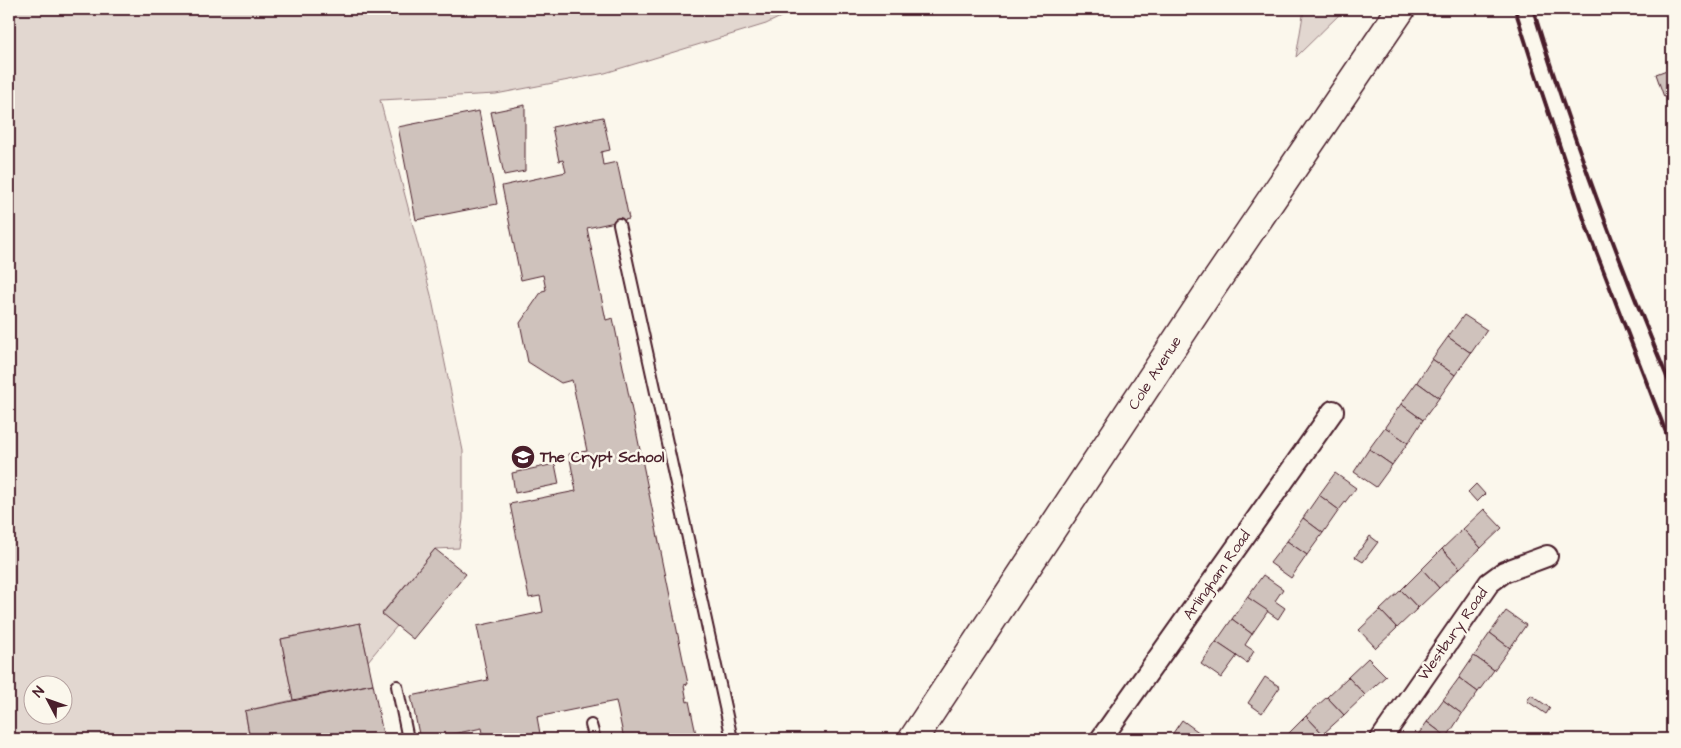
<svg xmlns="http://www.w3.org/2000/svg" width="1681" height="748" viewBox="0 0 1681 748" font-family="'Architects Daughter',sans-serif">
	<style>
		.green { fill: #e2d7d0; stroke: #967b7e; fill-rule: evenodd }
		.building { fill: #cfc2bc; stroke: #4a1f2b }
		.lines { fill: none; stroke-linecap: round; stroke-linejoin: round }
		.service-casing { stroke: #4a1f2b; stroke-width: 14 }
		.minor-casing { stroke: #4a1f2b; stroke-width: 24 }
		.trunk-casing { stroke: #4a1f2b; stroke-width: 31 }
		.service { stroke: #fbf7ec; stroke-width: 10 }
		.minor { stroke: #fbf7ec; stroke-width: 20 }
		.trunk { stroke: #fbf7ec; stroke-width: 28 }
		.rail { stroke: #4a1f2b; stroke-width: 4 }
		.labels { text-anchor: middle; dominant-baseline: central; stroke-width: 5; stroke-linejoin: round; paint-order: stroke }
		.street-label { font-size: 15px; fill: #4a1f2b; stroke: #fbf7ec }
		.poi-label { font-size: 15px; font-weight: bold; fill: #4a1f2b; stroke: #fbf7ec; text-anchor: start }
	</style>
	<rect width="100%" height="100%" fill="#fbf7ec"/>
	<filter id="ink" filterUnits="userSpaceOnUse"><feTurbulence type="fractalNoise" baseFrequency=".02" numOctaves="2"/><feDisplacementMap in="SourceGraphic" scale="10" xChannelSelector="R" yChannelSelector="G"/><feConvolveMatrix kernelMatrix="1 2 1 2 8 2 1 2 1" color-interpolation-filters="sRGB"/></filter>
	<g filter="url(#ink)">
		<g class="green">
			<path d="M 9,9 L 797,9 L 766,24 L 605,73 L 496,94 L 380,100 L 431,295 L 463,451 L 463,519 L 459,548 L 435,549 L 382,613 L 397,626 L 368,661 L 360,623 L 281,639 L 293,700 L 245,711 L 250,739 L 9,739 ZM 32,686 L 62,686 L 62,716 L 32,716 Z"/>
			<path d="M 1304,9 L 1345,9 L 1296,57 Z"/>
		</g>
		<g class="building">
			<path d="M 1672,68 L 1672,94 L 1664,97 L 1656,74 Z"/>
			<path d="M 525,105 L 525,171 L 504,175 L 491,112 Z"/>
			<path d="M 479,111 L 497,204 L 416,220 L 398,127 Z"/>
			<path d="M 603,117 L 610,150 L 601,152 L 603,165 L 617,162 L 629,219 L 587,228 L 606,320 L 613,318 L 688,684 L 684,685 L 687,702 L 689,701 L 697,739 L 624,739 L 616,701 L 537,717 L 541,739 L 484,739 L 482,728 L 429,739 L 420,739 L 411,696 L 488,680 L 477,626 L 543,612 L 540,596 L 529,598 L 510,504 L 576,491 L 569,454 L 587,451 L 572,380 L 561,383 L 528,362 L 520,323 L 542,291 L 546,290 L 543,275 L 521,280 L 502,186 L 566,172 L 563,160 L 559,161 L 552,127 Z"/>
			<path d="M 1464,315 L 1487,330 L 1471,353 L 1448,337 Z"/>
			<path d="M 1448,337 L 1471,353 L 1455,375 L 1432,359 Z"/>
			<path d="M 1432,359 L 1455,375 L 1439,398 L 1417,382 Z"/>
			<path d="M 1417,382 L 1439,398 L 1423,420 L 1401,404 Z"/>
			<path d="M 1401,404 L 1423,420 L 1408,443 L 1385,427 Z"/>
			<path d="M 1385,427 L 1408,443 L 1392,465 L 1369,449 Z"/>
			<path d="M 1369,449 L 1392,465 L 1376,487 L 1354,472 Z"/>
			<path d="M 555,464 L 559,484 L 515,493 L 512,473 Z"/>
			<path d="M 1335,473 L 1356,488 L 1339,510 L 1319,495 Z"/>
			<path d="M 1476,484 L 1485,494 L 1477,502 L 1468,492 Z"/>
			<path d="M 1319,495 L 1339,510 L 1323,533 L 1303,518 Z"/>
			<path d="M 1484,509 L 1502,528 L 1481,548 L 1463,529 Z"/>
			<path d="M 1303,518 L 1323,533 L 1307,555 L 1287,541 Z"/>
			<path d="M 1463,529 L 1481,548 L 1460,568 L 1442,549 Z"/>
			<path d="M 1370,536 L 1378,542 L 1363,562 L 1355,557 Z"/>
			<path d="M 1287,541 L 1307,555 L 1291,578 L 1270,563 Z"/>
			<path d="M 435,549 L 466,574 L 413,639 L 382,614 Z"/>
			<path d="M 1442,549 L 1460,568 L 1439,588 L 1422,569 Z"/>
			<path d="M 1422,569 L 1439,588 L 1418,608 L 1401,590 Z"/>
			<path d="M 1263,575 L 1283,589 L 1275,601 L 1285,608 L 1278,619 L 1247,597 Z"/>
			<path d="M 1401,590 L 1418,608 L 1397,628 L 1380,610 Z"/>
			<path d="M 1247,597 L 1268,611 L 1252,634 L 1232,619 Z"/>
			<path d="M 1380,610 L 1397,628 L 1376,648 L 1359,630 Z"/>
			<path d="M 1506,611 L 1526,625 L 1510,648 L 1490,633 Z"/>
			<path d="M 1232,619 L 1252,634 L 1245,645 L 1254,651 L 1247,663 L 1216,642 Z"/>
			<path d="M 360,623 L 373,684 L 293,700 L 281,639 Z"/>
			<path d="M 1490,633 L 1510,648 L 1494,670 L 1474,656 Z"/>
			<path d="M 1216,642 L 1237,656 L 1221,678 L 1201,664 Z"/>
			<path d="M 1474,656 L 1494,670 L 1478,692 L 1459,678 Z"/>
			<path d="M 1368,658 L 1386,676 L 1365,695 L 1348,677 Z"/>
			<path d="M 1265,677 L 1280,687 L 1262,713 L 1248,703 Z"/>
			<path d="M 1348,677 L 1365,695 L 1344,715 L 1327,697 Z"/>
			<path d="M 1459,678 L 1478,692 L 1462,714 L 1443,700 Z"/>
			<path d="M 373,684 L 384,739 L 250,739 L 245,711 Z"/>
			<path d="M 1531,695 L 1550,708 L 1546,714 L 1527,701 Z"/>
			<path d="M 1327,697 L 1344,715 L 1323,734 L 1306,716 Z"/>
			<path d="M 1443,700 L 1462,714 L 1447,737 L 1427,722 Z"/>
			<path d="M 1306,716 L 1323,734 L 1318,739 L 1289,739 L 1286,736 Z"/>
			<path d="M 1182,720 L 1204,736 L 1202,739 L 1169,739 Z"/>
			<path d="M 1427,722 L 1447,737 L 1445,739 L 1415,739 Z"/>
		</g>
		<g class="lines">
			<g class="service-casing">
				<g id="service">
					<path d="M 619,224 L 732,739"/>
					<path d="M 397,686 L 408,739"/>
					<path d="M 591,725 L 595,739"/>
				</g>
			</g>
			<g class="minor-casing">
				<g id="minor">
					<path d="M 1101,739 L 1333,411"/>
					<path d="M 1381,739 L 1489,583 L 1504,572 L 1547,556"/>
				</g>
			</g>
			<g class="trunk-casing">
				<path id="trunk" d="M 913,739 L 1206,296 L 1401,9"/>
			</g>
			<use href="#service" class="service"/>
			<use href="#minor" class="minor"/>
			<use href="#trunk" class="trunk"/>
			<g class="rail">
				<path d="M 1515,9 L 1534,69 L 1587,228 L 1672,448"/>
				<path d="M 1533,9 C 1572,138 1620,265 1672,389"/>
			</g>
		</g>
	</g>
	<defs>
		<g id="school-disc" transform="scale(1.25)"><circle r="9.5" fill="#4a1f2b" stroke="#fbf7ec"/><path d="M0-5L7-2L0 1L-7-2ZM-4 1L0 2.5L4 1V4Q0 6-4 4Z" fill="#fff"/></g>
	</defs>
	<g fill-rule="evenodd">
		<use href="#school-disc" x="523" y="457"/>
	</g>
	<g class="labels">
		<g class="street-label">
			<text transform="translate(1155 373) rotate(-57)">Cole Avenue</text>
			<text transform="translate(1217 575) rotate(-55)">Arlingham Road</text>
			<text transform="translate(1453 634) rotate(-55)">Westbury Road</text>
		</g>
		<g class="poi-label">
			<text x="540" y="457">The Crypt School</text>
		</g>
	</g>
	<rect width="1681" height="748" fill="none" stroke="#fbf7ec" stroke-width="30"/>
	<rect x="15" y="15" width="1651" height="718" fill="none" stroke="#4a1f2b" stroke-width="2" filter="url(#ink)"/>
	<g transform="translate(48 700) rotate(311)"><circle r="24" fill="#fbf7ec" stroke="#b4a19f"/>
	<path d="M0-4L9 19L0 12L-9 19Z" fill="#4a1f2b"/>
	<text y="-8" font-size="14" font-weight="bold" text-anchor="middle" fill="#4a1f2b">N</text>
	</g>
</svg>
